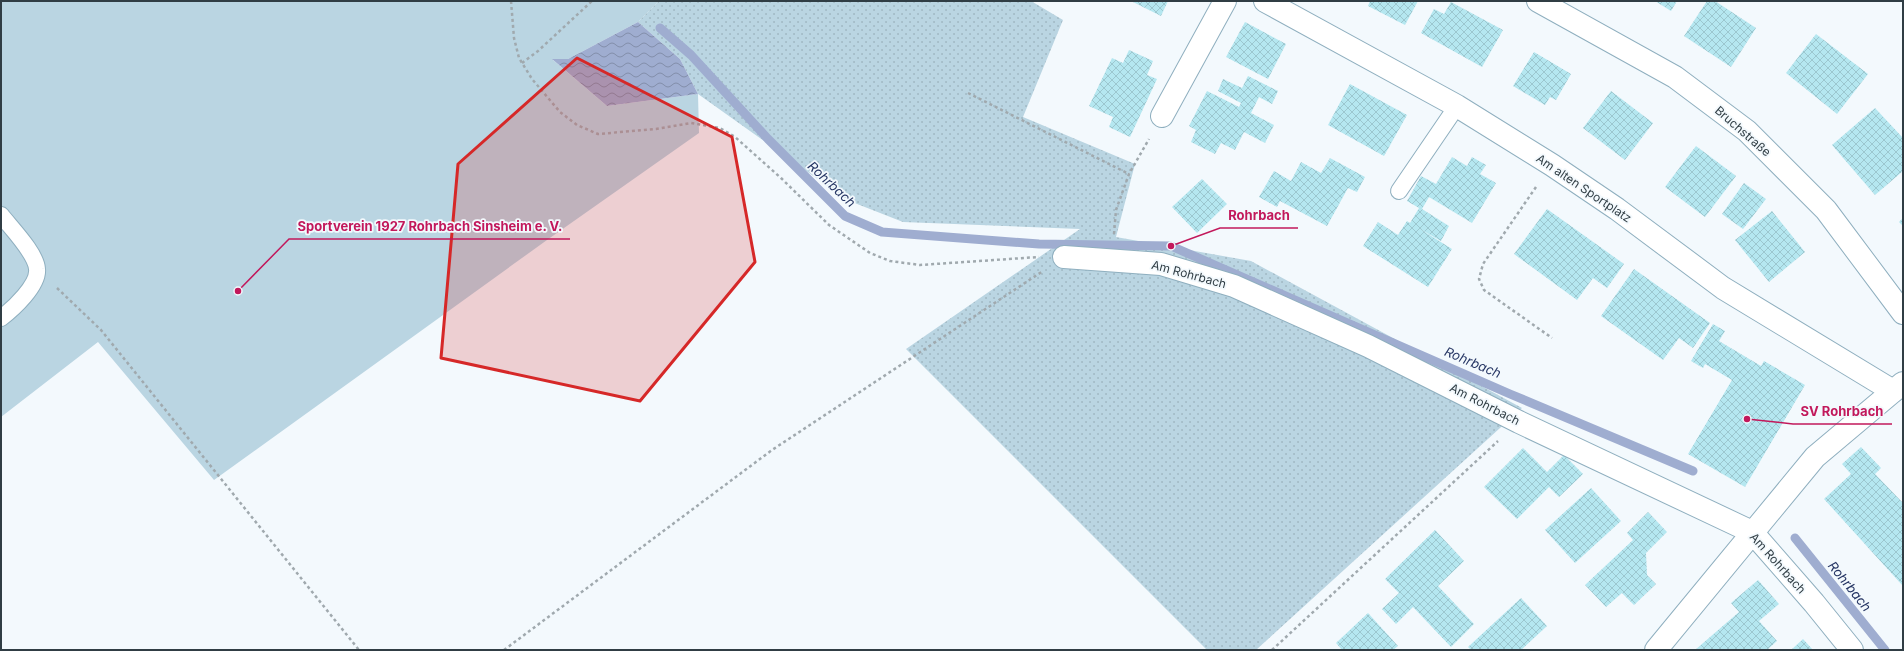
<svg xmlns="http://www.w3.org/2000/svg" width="1904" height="651" viewBox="0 0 1904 651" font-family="Inter,sans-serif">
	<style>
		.grass { fill: #bad5e2 }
		.park { fill: url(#park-dots) }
		.water { fill: url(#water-waves) }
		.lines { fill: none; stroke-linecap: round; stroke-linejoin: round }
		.stream { stroke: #9fadd0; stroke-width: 9 }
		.building { fill: url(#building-cross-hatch) }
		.lane-casing { stroke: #8fafbf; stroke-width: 18 }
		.street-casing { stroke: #8fafbf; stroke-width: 24 }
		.path { stroke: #a0a9ae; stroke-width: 2.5; stroke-dasharray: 3 3; stroke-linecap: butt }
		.lane { stroke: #fff; stroke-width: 16 }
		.street { stroke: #fff; stroke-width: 22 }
		.marked { fill: #d62828; fill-opacity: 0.2; stroke: #d62828; stroke-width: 3; stroke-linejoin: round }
		.labels { text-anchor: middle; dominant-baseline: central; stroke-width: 3.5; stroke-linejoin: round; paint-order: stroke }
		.street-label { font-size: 12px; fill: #303d44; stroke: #f3f9fd }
		.water-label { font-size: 13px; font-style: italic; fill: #263664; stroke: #f3f9fd }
		.leader { fill: none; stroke: #c2185b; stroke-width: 1.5 }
		.callout-dot { fill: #c2185b; stroke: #f3f9fd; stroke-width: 1.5 }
		.callout-label { font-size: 13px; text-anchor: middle; font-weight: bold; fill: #c2185b; stroke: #f3f9fd; stroke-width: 3.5; stroke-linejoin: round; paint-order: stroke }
	</style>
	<defs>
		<pattern id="park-dots" width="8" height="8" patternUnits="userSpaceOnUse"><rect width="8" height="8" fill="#bad5e2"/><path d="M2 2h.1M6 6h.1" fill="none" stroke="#a0b8c3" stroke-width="1.8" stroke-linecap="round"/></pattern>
		<pattern id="water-waves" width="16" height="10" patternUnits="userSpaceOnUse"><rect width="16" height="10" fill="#9fadd0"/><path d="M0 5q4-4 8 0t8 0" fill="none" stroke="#828eaa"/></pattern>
		<pattern id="building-cross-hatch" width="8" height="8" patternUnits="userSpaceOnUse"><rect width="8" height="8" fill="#b5e7f0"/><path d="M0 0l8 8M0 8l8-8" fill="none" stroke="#9cc7cf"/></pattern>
	</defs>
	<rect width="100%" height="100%" fill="#f3f9fd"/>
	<path class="grass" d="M 1,1 L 659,1 L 638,22 L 568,59 L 553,60 L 607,106 L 698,94 L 699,133 L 547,240 L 214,480 L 98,342 L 1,417 Z"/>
	<path class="park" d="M 659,1 L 1031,1 L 1063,20 L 1023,117 L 1135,164 L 1116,237 L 1251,261 L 1522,408 L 1256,650 L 1207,650 L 906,349 L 1080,229 L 903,222 L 847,200 L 698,94 L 680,59 L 638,22 Z"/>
	<path class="water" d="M 638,22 L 680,59 L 698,94 L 607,106 L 552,59 L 568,59 Z"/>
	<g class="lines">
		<g class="stream">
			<path d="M 660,28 L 691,55 L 768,139 L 845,216 L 882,232 L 1039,244 L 1171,246 L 1510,394 L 1693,471"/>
			<path d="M 1795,538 L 1885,650"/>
		</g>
	</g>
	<g class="building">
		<path d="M 1131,1 L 1168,1 L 1161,16 Z"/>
		<path d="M 1370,1 L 1418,1 L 1405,25 L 1368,6 Z"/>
		<path d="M 1655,1 L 1677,1 L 1671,11 Z"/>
		<path d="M 1707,1 L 1715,1 L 1756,28 L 1731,67 L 1684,36 Z"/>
		<path d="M 1451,2 L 1503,30 L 1482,67 L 1421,33 L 1434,9 L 1444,14 Z"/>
		<path d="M 1245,22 L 1286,44 L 1268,79 L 1226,57 Z"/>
		<path d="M 1816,34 L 1868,74 L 1837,114 L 1786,73 Z"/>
		<path d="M 1129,50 L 1153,61 L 1147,75 L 1157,79 L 1130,137 L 1109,127 L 1113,117 L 1089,106 L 1112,58 L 1123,63 Z"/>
		<path d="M 1534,52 L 1571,74 L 1556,100 L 1550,97 L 1545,105 L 1513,86 Z"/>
		<path d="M 1248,76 L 1278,91 L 1272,104 L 1259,97 L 1251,113 L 1274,125 L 1265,143 L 1244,132 L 1235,150 L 1221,143 L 1215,154 L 1191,142 L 1196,130 L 1189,126 L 1207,91 L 1239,107 L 1241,103 L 1218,91 L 1223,79 L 1242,88 Z"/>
		<path d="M 1350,84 L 1407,115 L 1384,156 L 1328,125 Z"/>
		<path d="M 1611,91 L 1653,123 L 1625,160 L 1583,128 Z"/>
		<path d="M 1875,108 L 1903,138 L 1903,171 L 1875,195 L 1832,145 Z"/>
		<path d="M 1696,146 L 1736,176 L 1705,217 L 1665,187 Z"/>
		<path d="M 1452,157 L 1467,166 L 1472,157 L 1486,165 L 1480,174 L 1496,183 L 1472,223 L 1429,197 L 1422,209 L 1449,226 L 1441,241 L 1420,229 L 1452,249 L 1428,287 L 1363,246 L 1378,222 L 1398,235 L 1407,221 L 1410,223 L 1419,208 L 1407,201 L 1421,176 L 1436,184 Z"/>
		<path d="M 1330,158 L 1365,177 L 1357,192 L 1348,188 L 1327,226 L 1280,201 L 1277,207 L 1259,197 L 1274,171 L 1291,181 L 1301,162 L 1321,173 Z"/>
		<path d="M 1202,179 L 1227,204 L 1197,233 L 1172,207 Z"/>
		<path d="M 1744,183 L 1766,199 L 1743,229 L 1722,214 Z"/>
		<path d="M 1547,209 L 1624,264 L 1607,288 L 1593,278 L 1577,300 L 1514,254 Z"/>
		<path d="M 1772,211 L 1805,252 L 1769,282 L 1735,240 Z"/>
		<path d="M 1903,218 L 1903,226 L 1899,222 Z"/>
		<path d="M 1634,269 L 1710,323 L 1693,348 L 1679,338 L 1663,360 L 1601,316 Z"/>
		<path d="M 1713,324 L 1725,331 L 1719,341 L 1761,366 L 1764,361 L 1805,385 L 1745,487 L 1688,454 L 1732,380 L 1705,364 L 1703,368 L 1691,361 Z"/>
		<path d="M 1861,447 L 1881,468 L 1875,474 L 1903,503 L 1903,586 L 1824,499 L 1851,474 L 1842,464 Z"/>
		<path d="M 1523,448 L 1547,472 L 1564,455 L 1583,474 L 1559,497 L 1549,487 L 1517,519 L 1484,487 Z"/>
		<path d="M 1591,488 L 1621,521 L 1575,563 L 1545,530 Z"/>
		<path d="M 1648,512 L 1667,532 L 1646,553 L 1647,575 L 1656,584 L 1634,605 L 1622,593 L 1606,607 L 1585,585 L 1633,540 L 1627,533 Z"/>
		<path d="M 1435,530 L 1464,561 L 1438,586 L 1474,624 L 1451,647 L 1413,607 L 1396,624 L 1382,609 L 1399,593 L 1385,579 Z"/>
		<path d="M 1758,580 L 1779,604 L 1759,621 L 1777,641 L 1767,650 L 1695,650 L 1739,612 L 1731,603 Z"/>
		<path d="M 1521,598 L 1547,626 L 1521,650 L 1471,650 L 1468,647 Z"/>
		<path d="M 1368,613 L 1398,646 L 1393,650 L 1342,650 L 1336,643 Z"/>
		<path d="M 1803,639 L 1813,650 L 1791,650 Z"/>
	</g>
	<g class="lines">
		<g class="lane-casing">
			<g id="lane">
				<path d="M 1399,191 L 1457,106"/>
				<path d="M 1,215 C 11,228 36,253 37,269 C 39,285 13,309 1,318"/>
			</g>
		</g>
		<g class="street-casing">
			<g id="street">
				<path d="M 1265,1 L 1457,106 L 1552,165 L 1617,209 L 1723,288 L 1893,391"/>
				<path d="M 1538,1 L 1675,77 L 1747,131 L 1826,210 L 1903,313"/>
				<path d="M 1162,116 L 1225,1"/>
				<path d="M 1064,257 L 1161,264 L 1234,286 L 1368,346 L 1519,422 L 1752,532 L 1814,603 L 1852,650"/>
				<path d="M 1656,650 L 1815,457 L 1903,383"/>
			</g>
		</g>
		<g class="path">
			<path d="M 511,1 L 514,38 L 519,58 L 532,79 L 560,112 L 577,125 L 598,134 L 656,129 L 691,123 L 720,128 L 735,137 L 781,178 L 829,225 L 870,253 L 890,261 L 920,265 L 1039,257"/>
			<path d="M 522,63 L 538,51 L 592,1"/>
			<path d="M 968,93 L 1129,174"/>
			<path d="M 1536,187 L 1483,264 L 1479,279 L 1484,290 L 1552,338"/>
			<path d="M 1114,234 L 1116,210 L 1129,174 L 1149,139"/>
			<path d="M 57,288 L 101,330 L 359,650"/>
			<path d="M 504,650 L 772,450 L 1043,271"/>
			<path d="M 1272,650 L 1498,441"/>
		</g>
		<use href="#lane" class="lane"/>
		<use href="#street" class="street"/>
	</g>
	<path class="marked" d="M 577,58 L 732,137 L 755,262 L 640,401 L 441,358 L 458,164 Z"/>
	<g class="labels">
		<g class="street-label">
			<text transform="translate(1743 131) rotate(41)">Bruchstraße</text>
			<text transform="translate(1584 188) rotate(34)">Am alten Sportplatz</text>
			<text transform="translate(1189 274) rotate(15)">Am Rohrbach</text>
			<text transform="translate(1485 404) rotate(27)">Am Rohrbach</text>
			<text transform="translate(1778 563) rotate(48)">Am Rohrbach</text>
		</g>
		<g class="water-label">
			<text transform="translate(832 184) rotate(43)">Rohrbach</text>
			<text transform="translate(1473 362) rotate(23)">Rohrbach</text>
			<text transform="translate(1850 586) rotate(51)">Rohrbach</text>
		</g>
	</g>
	<path class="leader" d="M1171 246L1220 228H1298M238 291L289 239H570M1747 419L1793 424H1892"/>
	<g class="callout-dot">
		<circle cx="1171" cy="246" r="4"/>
		<circle cx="238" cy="291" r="4"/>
		<circle cx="1747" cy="419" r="4"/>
	</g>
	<g class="callout-label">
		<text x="1259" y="220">Rohrbach</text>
		<text x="430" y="231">Sportverein 1927 Rohrbach Sinsheim e. V.</text>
		<text x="1842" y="416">SV Rohrbach</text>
	</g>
	<rect width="1904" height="651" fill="none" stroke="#303d44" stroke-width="4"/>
</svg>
